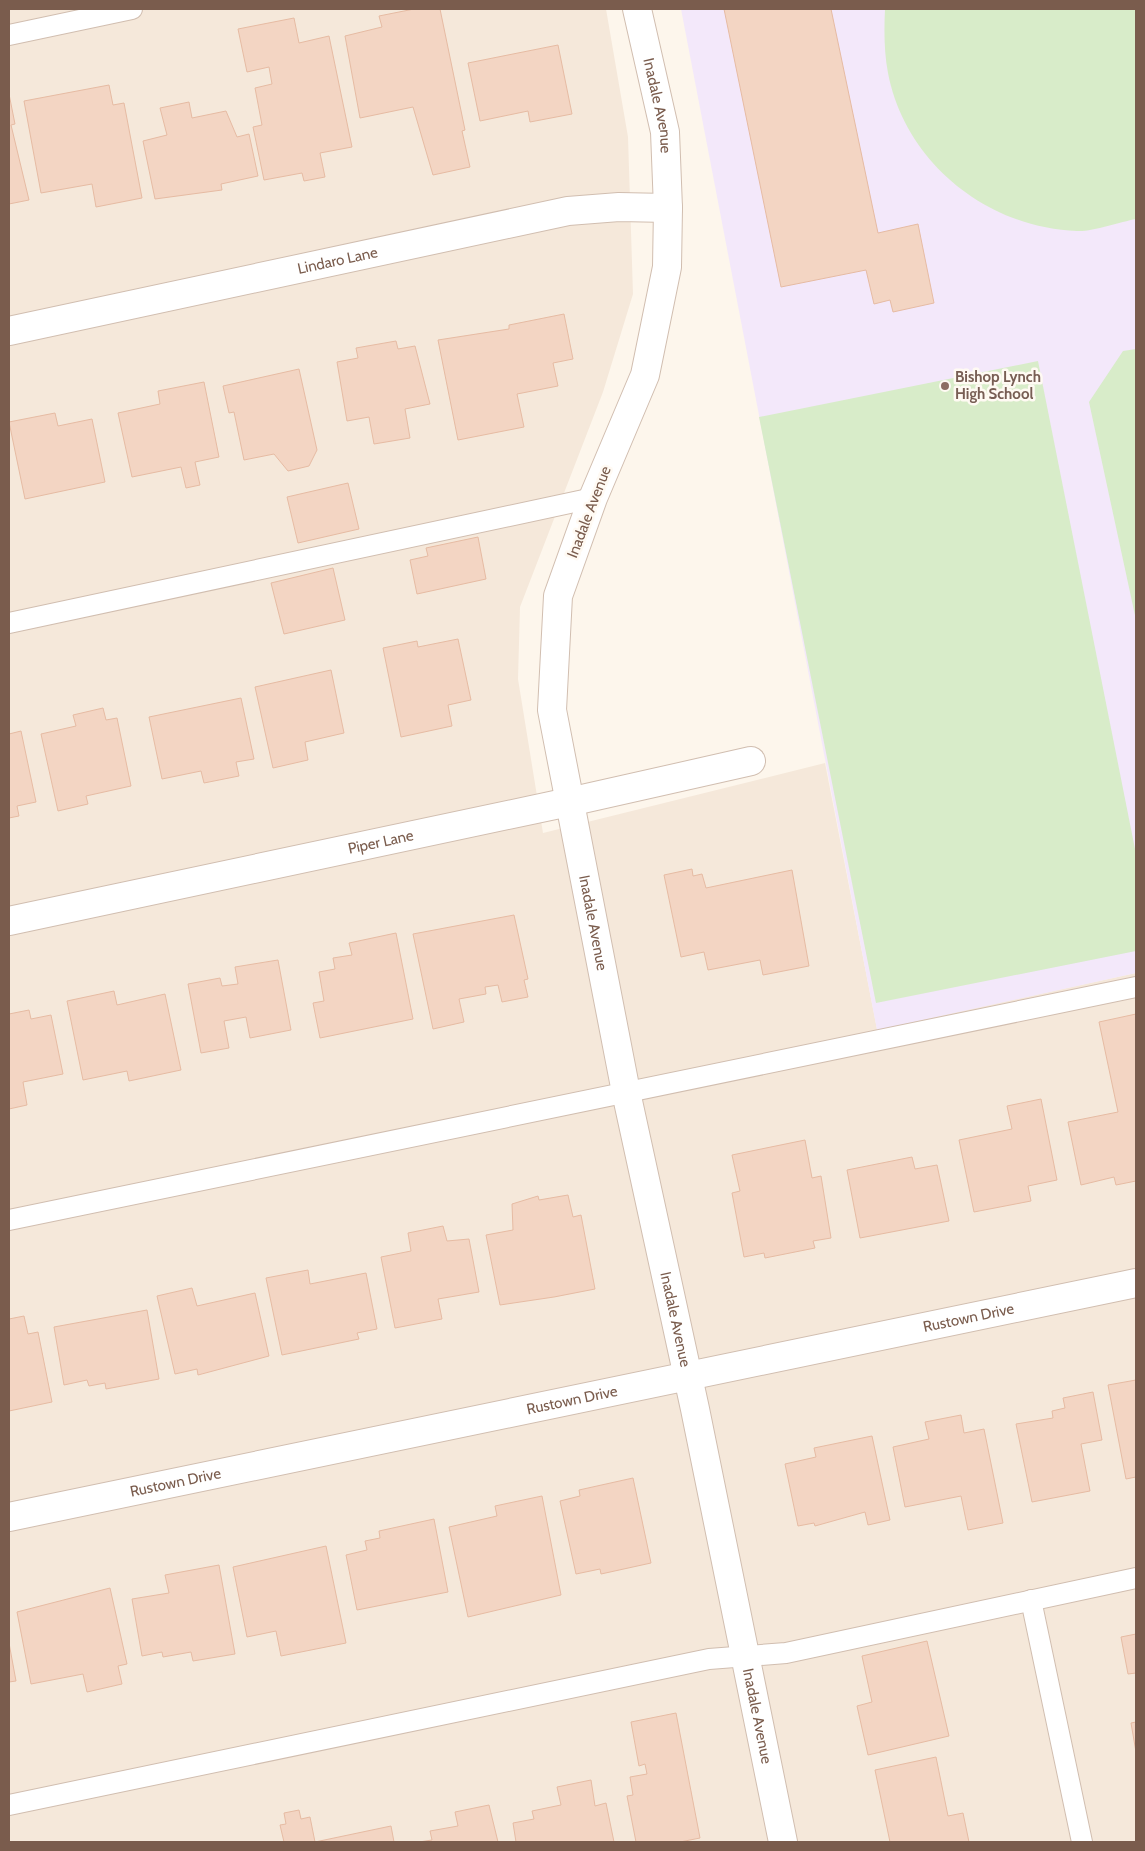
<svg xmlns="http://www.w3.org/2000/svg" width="1145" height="1851" viewBox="0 0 1145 1851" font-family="Cabin,sans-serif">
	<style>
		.residential { fill: #f5e8da }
		.education { fill: #f3e8fa }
		.pitch { fill: #d8ecc9 }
		.building { fill: #f3d5c3; stroke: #e6bba3 }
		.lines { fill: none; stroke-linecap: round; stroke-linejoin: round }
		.service-casing { stroke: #d1beb0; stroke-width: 22 }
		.minor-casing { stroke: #d1beb0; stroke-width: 30 }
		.service { stroke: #fff; stroke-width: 20 }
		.minor { stroke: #fff; stroke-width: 28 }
		.education-dot { fill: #8d6e63; stroke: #fffaf3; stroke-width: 2 }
		.labels { text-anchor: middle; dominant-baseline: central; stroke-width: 5; stroke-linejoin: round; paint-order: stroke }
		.street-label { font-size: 15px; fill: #7a5c4d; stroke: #fffaf3 }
		.education-label { font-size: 15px; font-weight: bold; fill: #785e54; stroke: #fffaf3; text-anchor: start }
	</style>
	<rect width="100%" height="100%" fill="#fdf6ec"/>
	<path class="residential" d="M 9,9 L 606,9 L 628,137 L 633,294 L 603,392 L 520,607 L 518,679 L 543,833 L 825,763 L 877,1029 L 1136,973 L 1136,1842 L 9,1842 Z"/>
	<path class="education" d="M 681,9 L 1136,9 L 1136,973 L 877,1030 Z"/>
	<g class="pitch">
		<path d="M 885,9 L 1136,9 L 1136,219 C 1120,222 1092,232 1077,231 C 987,228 905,162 888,73 C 884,52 884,30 885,9 Z"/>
		<path d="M 1136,349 L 1136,620 L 1089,402 L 1123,351 Z"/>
		<path d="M 1038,361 L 1136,854 L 1136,951 L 876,1003 L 759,417 Z"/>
	</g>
	<g class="building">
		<path d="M 414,9 L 440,9 L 465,130 L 462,131 L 470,167 L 433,175 L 413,107 L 360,118 L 345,36 L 382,27 L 379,16 Z"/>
		<path d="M 724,9 L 831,9 L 878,233 L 918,224 L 934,303 L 893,312 L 890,300 L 874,304 L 866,270 L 781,287 Z"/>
		<path d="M 294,18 L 299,43 L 329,36 L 352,147 L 320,153 L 325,177 L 304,181 L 302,173 L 264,180 L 253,127 L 262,125 L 255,88 L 272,84 L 269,67 L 247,72 L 238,29 Z"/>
		<path d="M 558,45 L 572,114 L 530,122 L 528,111 L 480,121 L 468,63 Z"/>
		<path d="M 109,85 L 113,105 L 124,103 L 142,198 L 96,207 L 92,184 L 41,193 L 24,101 Z"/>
		<path d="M 9,94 L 15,124 L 11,125 L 29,200 L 9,204 Z"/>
		<path d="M 189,102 L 192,118 L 226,111 L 237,137 L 249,134 L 258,176 L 221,184 L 222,190 L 155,199 L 143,141 L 167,135 L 160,108 Z"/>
		<path d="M 564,314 L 573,359 L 553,363 L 558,386 L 517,394 L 524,427 L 458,440 L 438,340 L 509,329 L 509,325 Z"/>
		<path d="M 396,341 L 398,349 L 415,346 L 430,404 L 405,409 L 410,438 L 374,444 L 369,417 L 347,421 L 337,362 L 358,358 L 356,348 Z"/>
		<path d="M 299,369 L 317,450 L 309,466 L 288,471 L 274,454 L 244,460 L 234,412 L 229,413 L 223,386 Z"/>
		<path d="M 204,382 L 219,457 L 195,462 L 200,485 L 186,488 L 181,467 L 132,477 L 118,413 L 160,404 L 158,391 Z"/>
		<path d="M 55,413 L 58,426 L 92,419 L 105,482 L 25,499 L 9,422 Z"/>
		<path d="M 348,483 L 359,529 L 298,543 L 287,497 Z"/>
		<path d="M 478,537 L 486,579 L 417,594 L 410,560 L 428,556 L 426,548 Z"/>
		<path d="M 333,568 L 345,620 L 284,634 L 271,583 Z"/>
		<path d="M 458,639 L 471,700 L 448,705 L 452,726 L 401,737 L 383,648 L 417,641 L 418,647 Z"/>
		<path d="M 331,670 L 344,733 L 305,742 L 308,760 L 273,768 L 255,687 Z"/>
		<path d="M 241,698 L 254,759 L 236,762 L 239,776 L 204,783 L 201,771 L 162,779 L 149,717 Z"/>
		<path d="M 103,708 L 106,720 L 117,718 L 131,786 L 86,796 L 88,804 L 58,811 L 41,734 L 76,726 L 73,715 Z"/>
		<path d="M 21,731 L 36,802 L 17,806 L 19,816 L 9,818 L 9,734 Z"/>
		<path d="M 692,869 L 693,876 L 702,874 L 706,888 L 792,870 L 809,966 L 763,975 L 760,960 L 708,970 L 704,952 L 681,957 L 664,875 Z"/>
		<path d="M 514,915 L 528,979 L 524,980 L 528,997 L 502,1002 L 498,985 L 485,987 L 486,994 L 459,999 L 464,1022 L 433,1029 L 413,934 Z"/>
		<path d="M 396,933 L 413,1019 L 320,1038 L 313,1003 L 324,1001 L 319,972 L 335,969 L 333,958 L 352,955 L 349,943 Z"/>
		<path d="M 278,960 L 291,1030 L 250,1038 L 246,1017 L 224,1021 L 229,1048 L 201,1053 L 188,984 L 220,978 L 222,986 L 238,984 L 235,967 Z"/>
		<path d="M 114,991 L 117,1005 L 165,994 L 181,1070 L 129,1081 L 127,1071 L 83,1080 L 67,1001 Z"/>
		<path d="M 29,1010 L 31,1019 L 51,1015 L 63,1074 L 23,1082 L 27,1105 L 9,1109 L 9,1014 Z"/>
		<path d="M 1136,1014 L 1136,1181 L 1116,1185 L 1114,1177 L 1081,1185 L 1068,1122 L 1118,1112 L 1099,1022 Z"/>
		<path d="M 1041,1099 L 1057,1180 L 1028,1186 L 1031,1201 L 974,1212 L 959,1140 L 1012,1129 L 1007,1106 Z"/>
		<path d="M 805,1140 L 812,1178 L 821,1176 L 831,1238 L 813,1241 L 815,1248 L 765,1258 L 764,1253 L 744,1257 L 732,1193 L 740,1191 L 732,1155 Z"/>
		<path d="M 912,1157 L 915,1169 L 937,1165 L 949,1221 L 860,1238 L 847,1170 Z"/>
		<path d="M 568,1195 L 573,1217 L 581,1215 L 595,1289 L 554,1297 L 500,1305 L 486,1235 L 513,1230 L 512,1204 L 538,1196 L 539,1200 Z"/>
		<path d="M 443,1226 L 447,1241 L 469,1239 L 479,1292 L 438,1299 L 442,1319 L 395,1328 L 381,1257 L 411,1251 L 408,1233 Z"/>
		<path d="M 308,1270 L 310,1284 L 366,1273 L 377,1329 L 357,1333 L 359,1339 L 282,1355 L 266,1278 Z"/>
		<path d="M 192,1288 L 197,1306 L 255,1293 L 269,1356 L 198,1375 L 197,1369 L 175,1374 L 157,1296 Z"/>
		<path d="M 147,1310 L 159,1379 L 106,1389 L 105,1383 L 89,1386 L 87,1380 L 64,1385 L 54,1327 Z"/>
		<path d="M 24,1316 L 28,1334 L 38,1332 L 52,1402 L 9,1411 L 9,1319 Z"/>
		<path d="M 1136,1380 L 1136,1477 L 1126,1479 L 1108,1385 Z"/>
		<path d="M 1093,1392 L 1102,1440 L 1081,1444 L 1090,1491 L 1032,1502 L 1016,1424 L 1053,1418 L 1052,1411 L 1065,1408 L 1063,1398 Z"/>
		<path d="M 961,1415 L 964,1433 L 984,1429 L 1003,1523 L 968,1530 L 961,1496 L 905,1507 L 893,1447 L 929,1439 L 925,1422 Z"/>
		<path d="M 872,1436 L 890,1520 L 868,1525 L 865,1512 L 815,1526 L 814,1523 L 798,1526 L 785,1464 L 816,1457 L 814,1448 Z"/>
		<path d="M 633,1478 L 651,1563 L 601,1574 L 600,1569 L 576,1574 L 560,1501 L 580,1496 L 579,1490 Z"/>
		<path d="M 542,1496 L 561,1595 L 468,1617 L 449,1527 L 497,1516 L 495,1506 Z"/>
		<path d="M 434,1519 L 448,1592 L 357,1610 L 346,1555 L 367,1550 L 365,1541 L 380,1538 L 379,1531 Z"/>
		<path d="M 326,1546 L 346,1643 L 281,1656 L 276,1631 L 247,1637 L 233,1567 Z"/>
		<path d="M 219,1565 L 235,1654 L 193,1661 L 191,1652 L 163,1657 L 162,1652 L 142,1656 L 132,1599 L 169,1593 L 165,1575 Z"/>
		<path d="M 110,1588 L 127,1664 L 118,1666 L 122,1684 L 87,1692 L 83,1674 L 31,1684 L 17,1612 Z"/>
		<path d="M 1136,1634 L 1136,1673 L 1128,1674 L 1121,1637 Z"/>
		<path d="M 927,1641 L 949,1736 L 868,1755 L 857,1706 L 872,1702 L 862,1656 Z"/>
		<path d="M 9,1643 L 16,1681 L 9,1682 Z"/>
		<path d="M 676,1713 L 700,1838 L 680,1842 L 636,1842 L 627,1796 L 633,1795 L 630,1777 L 647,1774 L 645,1764 L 639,1766 L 631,1722 Z"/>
		<path d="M 1136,1722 L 1136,1752 L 1131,1723 Z"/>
		<path d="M 936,1757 L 948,1816 L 963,1813 L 969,1842 L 890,1842 L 875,1770 Z"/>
		<path d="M 591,1780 L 595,1806 L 606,1803 L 614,1842 L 516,1842 L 513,1823 L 534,1819 L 532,1811 L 561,1805 L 557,1787 Z"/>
		<path d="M 489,1805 L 498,1842 L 419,1842 L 432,1840 L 430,1831 L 458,1826 L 455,1812 Z"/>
		<path d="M 299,1810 L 301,1819 L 310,1817 L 315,1842 L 391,1826 L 394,1842 L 284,1842 L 280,1825 L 286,1824 L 284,1813 Z"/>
	</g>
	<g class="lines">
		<g class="service-casing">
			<g id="service">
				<path d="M 9,35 L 132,9"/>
				<path d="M 9,623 L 593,498"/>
				<path d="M 9,1220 L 1136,987"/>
				<path d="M 1031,1600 L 1082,1842"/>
				<path d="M 9,1805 L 709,1659 L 786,1653 L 1136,1578"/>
			</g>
		</g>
		<g class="minor-casing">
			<g id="minor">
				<path id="s1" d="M 637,9 L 665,132 L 668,208 L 667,267 L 645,375 L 593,498 L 558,596 L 552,710 L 626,1092 L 695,1409 L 783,1842"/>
				<path id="s2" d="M 9,331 L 568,211 L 619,207 L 668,208"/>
				<path id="s3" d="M 9,921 L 569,802 L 751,761"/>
				<path id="s4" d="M 9,1517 L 1136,1283"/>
			</g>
		</g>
		<use href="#service" class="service"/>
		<use href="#minor" class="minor"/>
	</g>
	<circle class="education-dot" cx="945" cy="386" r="5"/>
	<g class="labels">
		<g class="street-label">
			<text stroke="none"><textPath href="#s1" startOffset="99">Inadale Avenue</textPath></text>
			<text stroke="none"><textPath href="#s2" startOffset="336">Lindaro Lane</textPath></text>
			<text transform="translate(589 512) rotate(-69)">Inadale Avenue</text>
			<text stroke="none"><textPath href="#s3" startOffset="380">Piper Lane</textPath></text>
			<text stroke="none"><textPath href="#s1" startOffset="940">Inadale Avenue</textPath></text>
			<text stroke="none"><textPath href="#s4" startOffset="980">Rustown Drive</textPath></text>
			<text stroke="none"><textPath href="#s1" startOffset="1345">Inadale Avenue</textPath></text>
			<text stroke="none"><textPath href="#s4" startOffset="575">Rustown Drive</textPath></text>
			<text stroke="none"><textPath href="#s4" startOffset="170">Rustown Drive</textPath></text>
			<text stroke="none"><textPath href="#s1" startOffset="1750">Inadale Avenue</textPath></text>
		</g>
		<g class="education-label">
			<text x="955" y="377">Bishop Lynch<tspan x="955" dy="17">High School</tspan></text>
		</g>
	</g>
	<rect width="1145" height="1851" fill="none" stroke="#7a5c4d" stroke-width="20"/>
</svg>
